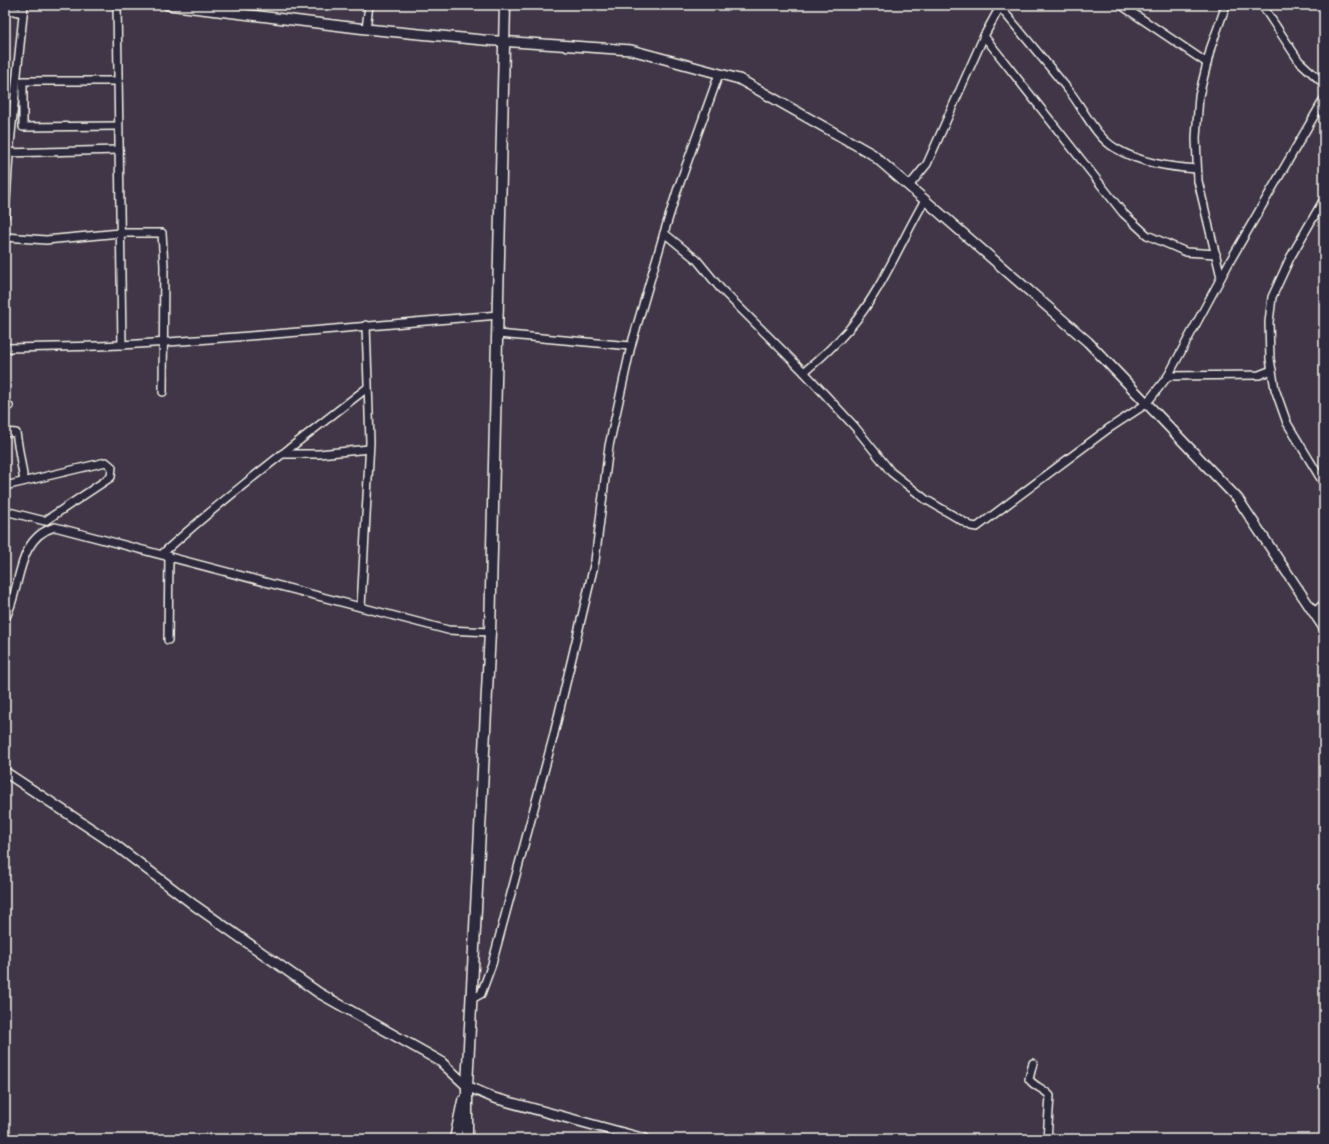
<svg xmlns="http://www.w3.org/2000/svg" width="1329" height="1144" viewBox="0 0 1329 1144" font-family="'Patrick Hand',sans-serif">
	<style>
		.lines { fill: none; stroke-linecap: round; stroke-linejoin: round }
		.minor-casing { stroke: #f4f1e8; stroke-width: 10 }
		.tertiary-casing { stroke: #f4f1e8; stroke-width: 12 }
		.secondary-casing { stroke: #f4f1e8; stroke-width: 13 }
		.minor { stroke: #2f2a3d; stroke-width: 7 }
		.tertiary { stroke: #2f2a3d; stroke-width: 9 }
		.secondary { stroke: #2f2a3d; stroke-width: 10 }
	</style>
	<rect width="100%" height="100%" fill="#413647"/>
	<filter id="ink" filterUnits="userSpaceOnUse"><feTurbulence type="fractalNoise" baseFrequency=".025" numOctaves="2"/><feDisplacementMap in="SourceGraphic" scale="8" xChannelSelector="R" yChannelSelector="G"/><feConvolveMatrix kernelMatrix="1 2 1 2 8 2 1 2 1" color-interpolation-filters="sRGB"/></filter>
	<g filter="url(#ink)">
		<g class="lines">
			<g class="minor-casing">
				<g id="minor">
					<path d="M 117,5 L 122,345"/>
					<path d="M 1121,5 L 1207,63"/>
					<path d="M 1262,5 L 1299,61 L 1324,84"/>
					<path d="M 1000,7 C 1023,35 1047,63 1070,92 C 1084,110 1095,136 1115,148 C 1140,163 1169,167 1197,169"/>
					<path d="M 5,9 L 23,13"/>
					<path d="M 366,29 L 369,5"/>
					<path d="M 984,36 L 1123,213 L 1147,235 L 1186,252 L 1216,254"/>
					<path d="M 118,81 L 23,81 L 23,127 L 118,126"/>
					<path d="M 5,153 L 119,150"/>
					<path d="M 909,186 L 927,164 L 984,36 L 1001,5"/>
					<path d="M 1324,199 L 1290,258 L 1272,297 L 1269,322 L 1270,359 L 1275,389 L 1287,423 L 1324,484"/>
					<path d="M 5,216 L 9,154 L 24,5"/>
					<path d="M 664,233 L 677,191 L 719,74"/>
					<path d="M 5,237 L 46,240 L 120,233 L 162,233 L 164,266 L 163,392"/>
					<path d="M 1221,277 L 1198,181 L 1196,138 L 1199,96 L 1211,47 L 1226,5"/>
					<path d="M 498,334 L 631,346"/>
					<path d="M 5,348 C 43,347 82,347 120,345 C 246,338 372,325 498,315"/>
					<path d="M 804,372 C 820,359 835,345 849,329 C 881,292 900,243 925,200"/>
					<path d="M 1168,376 L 1259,375 L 1272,370"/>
					<path d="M 5,407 L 9,406"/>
					<path d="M 5,432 L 16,433 L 24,481"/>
					<path d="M 282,454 L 319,454 L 369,449"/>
					<path d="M 5,486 L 106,462 L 112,467 L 111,477 L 45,521 L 5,511"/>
					<path d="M 162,554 C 227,495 298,442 367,388"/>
					<path d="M 361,607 L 370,442 L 366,325"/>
					<path d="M 1314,613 L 1324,603"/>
					<path d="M 5,619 C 22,589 15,538 55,527 L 448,630 L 490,632"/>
					<path d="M 168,640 L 169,556"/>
					<path d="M 472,999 L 481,994 L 492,964 L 553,738 L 595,561 L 609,446 L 631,346 L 664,233 L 697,260 L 720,288 L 804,372 L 855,427 L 891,472 L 925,499 L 971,526 L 977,527 L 1108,429 L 1146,404 L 1168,376 L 1230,261 L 1324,99"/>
					<path d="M 1033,1063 L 1029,1079 C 1034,1087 1044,1088 1050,1096 L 1047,1139"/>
				</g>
			</g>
			<g class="tertiary-casing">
				<g id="tertiary">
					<path d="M 168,5 L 366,29 L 483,40 L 631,50 L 739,79 L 872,154 L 1088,342 L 1238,499 L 1324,628"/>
					<path d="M 5,772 L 114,844 L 194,905 L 319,993 L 440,1061 L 467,1086 L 494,1098 L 645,1139"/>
				</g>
			</g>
			<g class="secondary-casing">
				<g id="secondary">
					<path d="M 455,1139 L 463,1101"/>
					<path d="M 467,1139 L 467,1086 L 490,632 L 505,5"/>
				</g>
			</g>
			<use href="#minor" class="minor"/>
			<use href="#tertiary" class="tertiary"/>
			<use href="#secondary" class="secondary"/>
		</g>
	</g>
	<rect width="1329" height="1144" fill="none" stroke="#2f2a3d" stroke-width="20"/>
	<rect x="10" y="10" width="1309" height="1124" fill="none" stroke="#f4f1e8" stroke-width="1.5" filter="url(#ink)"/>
</svg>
